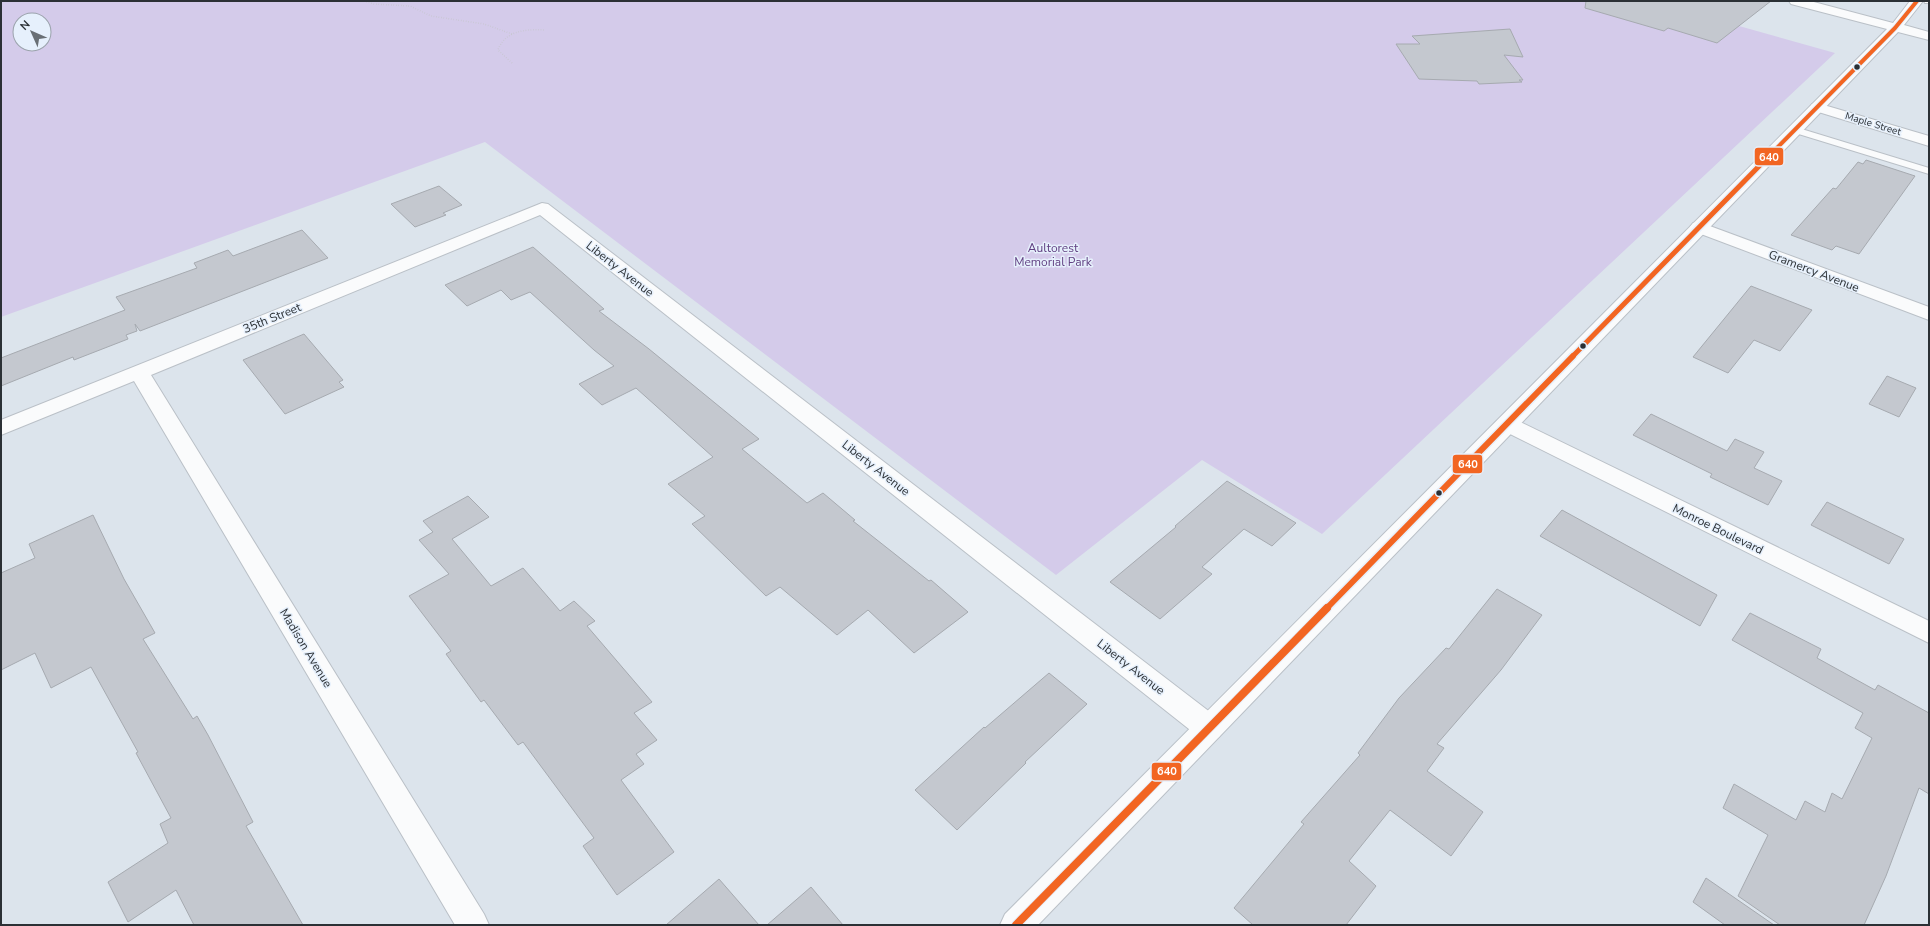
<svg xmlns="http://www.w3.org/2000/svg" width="1930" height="926" viewBox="0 0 1930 926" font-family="'Nunito Sans',sans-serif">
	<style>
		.green { fill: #d4cbea; fill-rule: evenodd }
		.building { fill: #c4c8cf; stroke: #a6aab0 }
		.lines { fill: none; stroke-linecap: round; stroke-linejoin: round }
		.lane-casing { stroke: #bac0c7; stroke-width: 2 }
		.street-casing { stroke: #bac0c7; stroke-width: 2 }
		.secondary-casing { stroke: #bac0c7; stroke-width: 2 }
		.path { stroke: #c3c5c7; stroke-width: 1.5; stroke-dasharray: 0.5 2; stroke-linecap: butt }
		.lane { fill: #fafbfc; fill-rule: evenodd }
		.street { fill: #fafbfc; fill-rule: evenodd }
		.secondary { fill: #fafbfc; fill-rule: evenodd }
		.bus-1-far3-casing { stroke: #e6f0fc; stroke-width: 6 }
		.bus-1-far2-casing { stroke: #e6f0fc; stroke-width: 8 }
		.bus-1-far1-casing { stroke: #e6f0fc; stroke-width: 9 }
		.bus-1-casing { stroke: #e6f0fc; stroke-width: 10 }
		.bus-1-far3 { stroke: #f26522; stroke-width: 4 }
		.bus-1-far2 { stroke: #f26522; stroke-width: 5 }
		.bus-1-far1 { stroke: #f26522; stroke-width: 6 }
		.bus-1 { stroke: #f26522; stroke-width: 8 }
		.bus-dot { fill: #2b3035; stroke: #e6f0fc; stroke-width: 1.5 }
		.labels { text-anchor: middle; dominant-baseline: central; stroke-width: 3; stroke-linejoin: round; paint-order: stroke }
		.far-street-label { font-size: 10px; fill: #2b3035; stroke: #e6f0fc }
		.park-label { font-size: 12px; fill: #624183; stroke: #e6f0fc }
		.street-label { font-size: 12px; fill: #2b3035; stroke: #e6f0fc }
		.line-badge { stroke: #e6f0fc; stroke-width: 1.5 }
		.badge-label { font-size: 11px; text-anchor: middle; font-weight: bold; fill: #fff }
	</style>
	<rect width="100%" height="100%" fill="#dce4ec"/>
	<path class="green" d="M 1,1 L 1678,1 L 1739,26 L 1835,53 L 1322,534 L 1202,460 L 1056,575 L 485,142 L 1,317 ZM 20,20 L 44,20 L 44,44 L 20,44 Z"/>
	<g class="building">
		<path d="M 1586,1 L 1771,1 L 1717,43 L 1668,28 L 1664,31 L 1585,8 Z"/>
		<path d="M 1510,29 L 1523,57 L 1504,55 L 1523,80 L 1519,80 L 1522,82 L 1479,84 L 1477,81 L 1419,79 L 1396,44 L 1420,44 L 1412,36 Z"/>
		<path d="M 1866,160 L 1915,176 L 1859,254 L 1836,246 L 1832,250 L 1791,235 L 1833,188 L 1836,189 L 1858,162 L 1863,164 Z"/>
		<path d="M 439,186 L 462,205 L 443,213 L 446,215 L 415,227 L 391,204 Z"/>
		<path d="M 302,230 L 328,258 L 140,331 L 135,324 L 137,331 L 126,335 L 128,339 L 74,360 L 73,357 L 1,386 L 1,358 L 125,310 L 116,297 L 197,268 L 194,263 L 228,250 L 233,256 Z"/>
		<path d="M 533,247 L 604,309 L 599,311 L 649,349 L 759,439 L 742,449 L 807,503 L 823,493 L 855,520 L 853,521 L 929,581 L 931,580 L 968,612 L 914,653 L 868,610 L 837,635 L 780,587 L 766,596 L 692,524 L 705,516 L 668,484 L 713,457 L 636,388 L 602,405 L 579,384 L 614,366 L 594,350 L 530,292 L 511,300 L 501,290 L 467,306 L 445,285 Z"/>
		<path d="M 1751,286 L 1812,310 L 1780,351 L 1754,340 L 1728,373 L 1693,357 Z"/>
		<path d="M 304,334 L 343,380 L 339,382 L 344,387 L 285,414 L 243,360 Z"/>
		<path d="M 1887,376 L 1916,388 L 1899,417 L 1869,404 Z"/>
		<path d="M 1651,414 L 1727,451 L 1735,439 L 1764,452 L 1754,468 L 1782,481 L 1768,505 L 1710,477 L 1712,474 L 1633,435 Z"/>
		<path d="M 1227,481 L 1296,523 L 1272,546 L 1244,529 L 1202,567 L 1212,574 L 1160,619 L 1110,582 L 1176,527 L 1175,526 Z"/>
		<path d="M 468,496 L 489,517 L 452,539 L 491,586 L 523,568 L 560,611 L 574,601 L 595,621 L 587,626 L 652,702 L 634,713 L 657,740 L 636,754 L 644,764 L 621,780 L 674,852 L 617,895 L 583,846 L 594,838 L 523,742 L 518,745 L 484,700 L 481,702 L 446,654 L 451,651 L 409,596 L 449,574 L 419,540 L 433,532 L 423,521 Z"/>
		<path d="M 1827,502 L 1904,539 L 1889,564 L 1811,525 Z"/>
		<path d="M 1562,510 L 1717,595 L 1700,626 L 1540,536 Z"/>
		<path d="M 93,515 L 124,579 L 155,633 L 143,639 L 193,719 L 197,716 L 208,735 L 253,822 L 246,826 L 303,925 L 194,925 L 176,890 L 128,922 L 108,882 L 168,843 L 160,824 L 171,818 L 136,753 L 138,752 L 91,667 L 51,688 L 35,653 L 1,670 L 1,573 L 35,558 L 29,544 Z"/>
		<path d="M 1497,589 L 1542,615 L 1501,670 L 1437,744 L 1444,748 L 1427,771 L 1483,812 L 1451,856 L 1390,810 L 1349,861 L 1376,886 L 1346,925 L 1253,925 L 1234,908 L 1304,824 L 1301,822 L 1360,755 L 1358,753 L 1399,698 L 1446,648 L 1449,649 Z"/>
		<path d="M 1750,613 L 1821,649 L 1817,658 L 1875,690 L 1878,685 L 1929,713 L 1929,794 L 1919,788 L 1886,876 L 1864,925 L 1780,925 L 1738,896 L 1768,835 L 1723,808 L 1734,784 L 1796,820 L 1805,801 L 1825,812 L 1832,793 L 1842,799 L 1872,738 L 1855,728 L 1863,713 L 1732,640 Z"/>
		<path d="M 1049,673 L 1087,704 L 1025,762 L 1026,763 L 957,830 L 915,790 L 984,727 L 985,728 Z"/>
		<path d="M 1706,878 L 1774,925 L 1725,925 L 1693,902 Z"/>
		<path d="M 719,879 L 759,925 L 666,925 Z"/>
		<path d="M 811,887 L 843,925 L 767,925 Z"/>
	</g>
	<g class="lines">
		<g class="lane-casing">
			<g id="lane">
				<path d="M 1924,1 L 1929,1 L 1929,3 L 1925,3 Z"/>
				<path d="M 1795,127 L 1929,168 L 1929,174 L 1792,132 L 1790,130 Z"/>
			</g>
		</g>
		<g class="street-casing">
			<g id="street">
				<path d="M 1817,103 L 1929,136 L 1929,146 L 1812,110 L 1810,107 L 1812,104 Z"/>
				<path d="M 542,203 L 548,204 L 1219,719 L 1223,728 L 1219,737 L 1209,740 L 1199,737 L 540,215 L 151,375 L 484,914 L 489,925 L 455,925 L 134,381 L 1,435 L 1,420 Z"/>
				<path d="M 1699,222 L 1929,307 L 1929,320 L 1693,231 L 1690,227 L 1693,223 Z"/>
				<path d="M 1507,417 L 1514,419 L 1929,621 L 1929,643 L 1500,429 L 1496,424 L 1500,419 Z"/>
			</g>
		</g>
		<g class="secondary-casing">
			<path id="secondary" d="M 1789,1 L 1810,1 L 1893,23 L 1910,1 L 1923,1 L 1904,25 L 1929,32 L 1929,40 L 1898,32 L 1038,925 L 1000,925 L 1005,914 L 1887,29 L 1791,4 Z"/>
		</g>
		<g class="path">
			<path d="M 364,1 L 374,4 L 410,6 L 431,16 L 484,24 L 512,34"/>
			<path d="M 512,63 L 498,50 C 505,30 527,29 545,30"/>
		</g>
		<use href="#lane" class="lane"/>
		<use href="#street" class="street"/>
		<use href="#secondary" class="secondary"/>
		<g class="bus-1-far3-casing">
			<path id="bus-1-far3" d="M 1767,158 L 1895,28 L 1917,1"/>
		</g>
		<g class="bus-1-far2-casing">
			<path id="bus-1-far2" d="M 1572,357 L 1768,157"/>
		</g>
		<g class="bus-1-far1-casing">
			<path id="bus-1-far1" d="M 1326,609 L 1573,356"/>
		</g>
		<g class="bus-1-casing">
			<path id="bus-1" d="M 1016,925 L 1327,608"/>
		</g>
		<use href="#bus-1-far3" class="bus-1-far3"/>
		<use href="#bus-1-far2" class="bus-1-far2"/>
		<use href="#bus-1-far1" class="bus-1-far1"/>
		<use href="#bus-1" class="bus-1"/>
	</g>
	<g class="bus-dot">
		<circle cx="1857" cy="67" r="3.5"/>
		<circle cx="1583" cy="346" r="3.5"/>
		<circle cx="1439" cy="493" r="3.5"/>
	</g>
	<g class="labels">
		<g class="far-street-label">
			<text transform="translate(1873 124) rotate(17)">Maple Street</text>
		</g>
		<g class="park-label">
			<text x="1053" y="248">Aultorest<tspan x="1053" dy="14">Memorial Park</tspan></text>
		</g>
		<g class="street-label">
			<text transform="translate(620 269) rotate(38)">Liberty Avenue</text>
			<text transform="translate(1814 271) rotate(21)">Gramercy Avenue</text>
			<text transform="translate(272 318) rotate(-22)">35th Street</text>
			<text transform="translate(876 468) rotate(38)">Liberty Avenue</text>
			<text transform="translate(1718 529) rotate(26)">Monroe Boulevard</text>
			<text transform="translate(306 648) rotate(59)">Madison Avenue</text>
			<text transform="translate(1131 667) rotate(38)">Liberty Avenue</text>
		</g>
	</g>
	<g class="line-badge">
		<rect x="1754" y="147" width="30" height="19" rx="4" fill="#f26522"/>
		<rect x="1452" y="454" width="31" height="20" rx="4" fill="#f26522"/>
		<rect x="1151" y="762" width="31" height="19" rx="4" fill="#f26522"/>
	</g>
	<g class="badge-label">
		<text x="1769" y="161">640</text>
		<text x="1468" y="468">640</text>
		<text x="1167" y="775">640</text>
	</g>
	<rect width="1930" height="926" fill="none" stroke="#2b3035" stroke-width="4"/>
	<g transform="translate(32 32) rotate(315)"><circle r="19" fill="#e6f0fc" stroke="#9ba3ac"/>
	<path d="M0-3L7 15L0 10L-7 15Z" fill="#696f75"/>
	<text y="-6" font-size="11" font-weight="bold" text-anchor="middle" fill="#2b3035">N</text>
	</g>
</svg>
